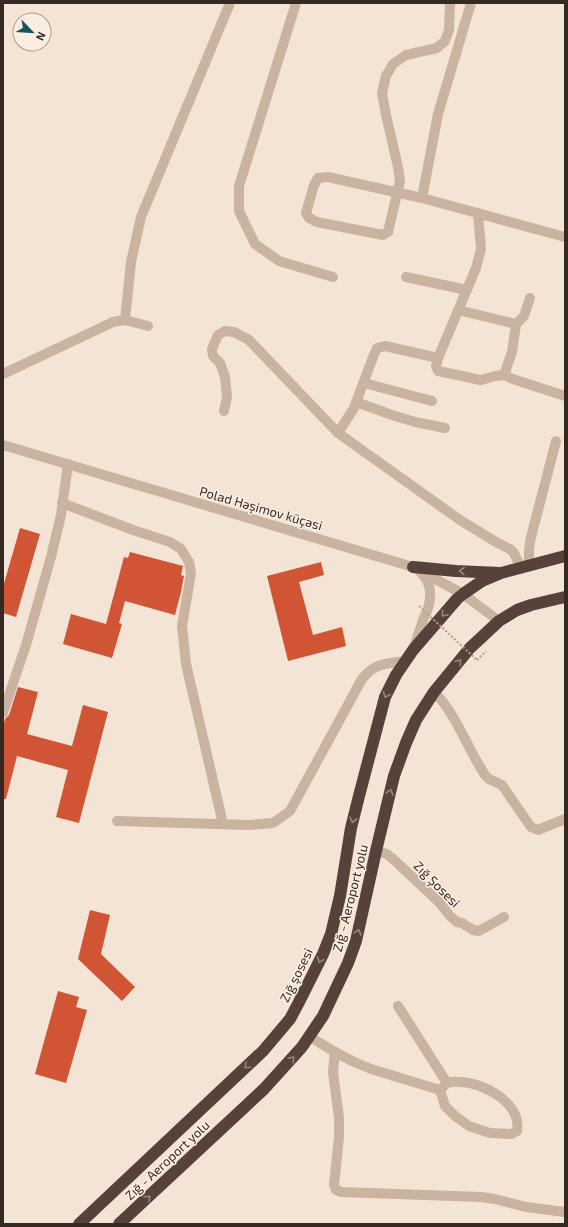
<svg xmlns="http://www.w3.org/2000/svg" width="568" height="1227" viewBox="0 0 568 1227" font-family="'Exo 2',sans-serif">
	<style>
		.building { fill: #d15535 }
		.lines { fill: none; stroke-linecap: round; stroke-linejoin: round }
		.path { stroke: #b79c8b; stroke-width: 2; stroke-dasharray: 2 2; stroke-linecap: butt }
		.minor { stroke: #cbb3a1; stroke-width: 10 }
		.highway { stroke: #56423a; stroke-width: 12 }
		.path-bridge { stroke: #b79c8b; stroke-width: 2; stroke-dasharray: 2 2; stroke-linecap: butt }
		.oneway { stroke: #98877d }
		.labels { text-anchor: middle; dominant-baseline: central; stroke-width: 3; stroke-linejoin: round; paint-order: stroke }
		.street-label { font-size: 13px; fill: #352924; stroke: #faeee2 }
	</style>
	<rect width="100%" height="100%" fill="#f3e4d5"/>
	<g class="building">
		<path d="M 20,528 L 40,534 L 16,617 L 3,613 L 3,587 Z"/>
		<path d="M 130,552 L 183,566 L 181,575 L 184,576 L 181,592 L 175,615 L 125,601 L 119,623 L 122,624 L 112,658 L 63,644 L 71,614 L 106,624 L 124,557 L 128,558 Z"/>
		<path d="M 321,562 L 324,575 L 299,582 L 313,635 L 342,627 L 346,646 L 288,661 L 267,576 Z"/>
		<path d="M 18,687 L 38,692 L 27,734 L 72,746 L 83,705 L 108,712 L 79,823 L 56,817 L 68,770 L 17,756 L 6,799 L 3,799 L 3,726 L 5,719 L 9,715 Z"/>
		<path d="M 90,910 L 110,915 L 101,954 L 135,987 L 122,1001 L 78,959 Z"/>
		<path d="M 58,991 L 79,997 L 76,1007 L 87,1010 L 66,1083 L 35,1074 Z"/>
	</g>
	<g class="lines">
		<path class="path" d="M 477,660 L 486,651"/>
		<g class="minor">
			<path d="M 296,3 L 239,186 L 239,211 L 255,244 L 279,261 L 333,277"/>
			<path d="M 471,3 L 438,114 L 422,198 L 565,237"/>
			<path d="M 422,198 L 328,177 L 318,178 L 314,185 L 306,213 L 309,218 L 317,222 L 383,235 L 388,232 L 400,181 L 398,167 L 386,115 L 382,93 L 386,76 L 393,64 L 406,55 L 437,48 L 445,41 L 449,30 L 450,3"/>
			<path d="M 478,213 L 481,249 L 476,268 L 438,358 L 436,366 L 438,371 L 481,380 L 495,376 L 504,375 L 513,379 L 565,396"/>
			<path d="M 406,277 L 467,290"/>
			<path d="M 458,310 L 516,324"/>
			<path d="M 125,320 L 148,326"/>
			<path d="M 3,374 L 113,322 L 125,320 L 131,262 L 141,217 L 230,3"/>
			<path d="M 504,375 L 512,352 L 516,324 L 524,316 L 530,298"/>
			<path d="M 364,383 L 432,401"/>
			<path d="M 356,402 L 392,415 L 415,422 L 445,428"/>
			<path d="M 224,411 L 227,397 L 225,377 L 220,363 L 213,356 L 212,349 L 218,335 L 225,331 L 234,332 L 249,340 L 338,433 L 460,520 L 496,542 L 510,549 L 514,553 L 521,568"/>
			<path d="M 338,433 L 354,408 L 373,357 L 377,348 L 385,346 L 438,358"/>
			<path d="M 3,445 L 413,567 L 463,594 L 499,621"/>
			<path d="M 62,503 L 133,530 L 170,542 L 181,549 L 189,562 L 191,573 L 182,626 L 186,664 L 223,824"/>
			<path d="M 529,566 L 529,549 L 531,537 L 556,441"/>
			<path d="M 414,647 C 417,638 420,629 423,620 C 424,617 426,614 427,611 C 432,598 432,583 421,573"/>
			<path d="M 434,692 C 457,715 467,748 485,775 L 489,779 L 502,785 L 531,827 L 538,830 L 565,819"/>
			<path d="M 3,713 L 26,645 L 51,557 L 61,515 L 68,464"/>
			<path d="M 117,821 L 249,825 L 273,823 L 290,811 L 362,679 C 375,662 387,664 406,661"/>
			<path d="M 376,851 L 387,854 L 393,859 L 439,902 L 450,916 L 457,922 L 462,923 L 473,930 L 479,931 L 504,917"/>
			<path d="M 398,1006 L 447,1083"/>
			<path d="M 310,1037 L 335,1052 L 333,1072 L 339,1118 L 339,1137 L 334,1185 L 336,1190 L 341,1192 L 481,1197 L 495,1199 L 526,1207 L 565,1212"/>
			<path d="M 335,1052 L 352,1061 L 371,1069 L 440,1090 L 445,1106 L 455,1116 L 469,1126 L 490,1133 L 511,1134 L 517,1131 C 522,1103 483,1082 459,1082 C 455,1081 451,1082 447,1083 L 440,1090"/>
		</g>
		<g class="highway">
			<path d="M 413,567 L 456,571 L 500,573"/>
			<path d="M 79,1224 L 263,1051 L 290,1019 L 298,1004 L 323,954 L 331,934 L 340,896 L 351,828 L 359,796 L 385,697 L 396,675 L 413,650 L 457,599 L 463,594 L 482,581 L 501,573 L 565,556"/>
			<path d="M 119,1224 L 264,1089 L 302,1047 L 323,1016 L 348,963 L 356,941 L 376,851 L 394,776 L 406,743 L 416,720 L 434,692 L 470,648 L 499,621 L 517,610 L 531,605 L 565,597"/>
		</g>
		<path class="path-bridge" d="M 419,606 L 477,660"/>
	</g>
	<defs><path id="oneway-chevron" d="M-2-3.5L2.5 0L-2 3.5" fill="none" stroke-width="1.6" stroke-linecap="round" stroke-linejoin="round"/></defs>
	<g class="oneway">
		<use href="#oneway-chevron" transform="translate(462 571) rotate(-178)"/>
		<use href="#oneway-chevron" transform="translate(444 614) rotate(130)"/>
		<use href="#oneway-chevron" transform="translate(459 662) rotate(-50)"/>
		<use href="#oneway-chevron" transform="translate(386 695) rotate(112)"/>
		<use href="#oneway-chevron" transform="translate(390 792) rotate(-74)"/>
		<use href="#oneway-chevron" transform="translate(353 820) rotate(103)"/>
		<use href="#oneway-chevron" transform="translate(358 932) rotate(-75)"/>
		<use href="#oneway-chevron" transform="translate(320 960) rotate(114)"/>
		<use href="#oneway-chevron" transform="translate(292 1059) rotate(-49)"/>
		<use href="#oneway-chevron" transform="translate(247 1066) rotate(137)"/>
		<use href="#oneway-chevron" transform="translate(148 1198) rotate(-43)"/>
	</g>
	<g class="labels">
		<g class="street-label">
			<text transform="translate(261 508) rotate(16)">Polad Həşimov küçəsi</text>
			<text transform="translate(437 884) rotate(45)">Zığ Şosesi</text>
			<text transform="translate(350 898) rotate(-76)">Zığ - Aeroport yolu</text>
			<text transform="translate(296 975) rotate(-64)">Zığ şosesi</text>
			<text transform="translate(167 1160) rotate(-43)">Zığ - Aeroport yolu</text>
		</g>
	</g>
	<rect width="568" height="1227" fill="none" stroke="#352924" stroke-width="8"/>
	<g transform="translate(32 32) rotate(115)"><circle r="19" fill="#faeee2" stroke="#ab9f96"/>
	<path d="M0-3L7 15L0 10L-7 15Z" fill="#175759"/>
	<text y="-6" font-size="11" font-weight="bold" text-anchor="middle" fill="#352924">N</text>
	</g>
</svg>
